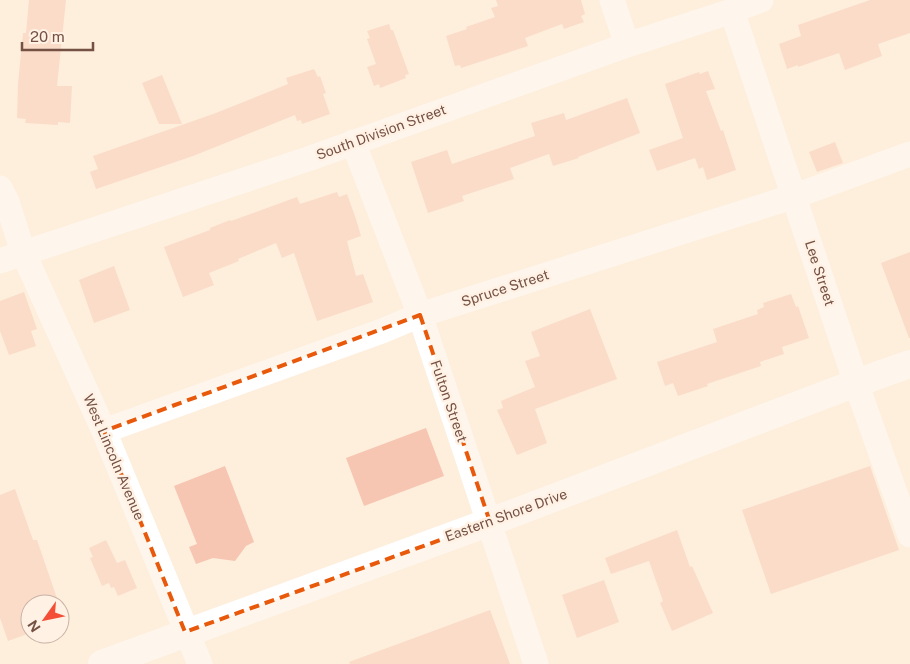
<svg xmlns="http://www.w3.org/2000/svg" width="910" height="664" viewBox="0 0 910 664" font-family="'Public Sans',sans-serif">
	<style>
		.building { fill: #f6c6b2 }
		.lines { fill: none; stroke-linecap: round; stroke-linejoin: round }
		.street { stroke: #fff; stroke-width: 25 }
		.secondary { stroke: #fff; stroke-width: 28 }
		.marked { fill: none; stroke: #e8590c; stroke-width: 4; stroke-dasharray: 10 6; stroke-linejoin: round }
		.labels { text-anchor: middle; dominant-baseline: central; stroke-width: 5; stroke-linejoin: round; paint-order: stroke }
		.street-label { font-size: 14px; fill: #755144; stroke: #fff2e5 }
	</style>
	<rect width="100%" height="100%" fill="#feeedc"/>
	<g class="building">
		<path d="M 29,0 L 66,0 L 57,86 L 72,86 L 70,123 L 58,122 L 58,125 L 25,123 L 26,119 L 17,118 L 18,84 L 23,33 L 26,33 Z"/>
		<path d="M 496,0 L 581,0 L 585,14 L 581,16 L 584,22 L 564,29 L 562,24 L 525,38 L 528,46 L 461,68 L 460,65 L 455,66 L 446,36 L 467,29 L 466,27 L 495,17 L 491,8 L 498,6 Z"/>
		<path d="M 870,0 L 910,0 L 910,33 L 878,44 L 882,56 L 845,70 L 839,53 L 798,67 L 798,65 L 787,69 L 779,44 L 801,36 L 798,25 Z"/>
		<path d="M 389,24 L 391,30 L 393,30 L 409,74 L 405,75 L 406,78 L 380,88 L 379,84 L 374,86 L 367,67 L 376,64 L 367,39 L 370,38 L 367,31 Z"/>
		<path d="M 314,69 L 318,77 L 320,76 L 326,93 L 323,94 L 330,114 L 302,124 L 301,120 L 297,121 L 295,115 L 193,156 L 96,189 L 90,172 L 98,169 L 93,156 L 216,113 L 288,84 L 286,78 Z"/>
		<path d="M 708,71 L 715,89 L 706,91 L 721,131 L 723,130 L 736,170 L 707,180 L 703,167 L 699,169 L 695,158 L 657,171 L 649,150 L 683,138 L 665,84 L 699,72 L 700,74 Z"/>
		<path d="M 162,75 L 182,124 L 159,124 L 142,83 Z"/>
		<path d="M 627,98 L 640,133 L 578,157 L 579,158 L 553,166 L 549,154 L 510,168 L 514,179 L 462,196 L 464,201 L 428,213 L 411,162 L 447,150 L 452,164 L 535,136 L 531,123 L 564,113 L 566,120 Z"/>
		<path d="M 835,142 L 843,163 L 817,172 L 809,152 Z"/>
		<path d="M 337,192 L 339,197 L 347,194 L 356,219 L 361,236 L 347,241 L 356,276 L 363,274 L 373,302 L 317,321 L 294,253 L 282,258 L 276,243 L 238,259 L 239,261 L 209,273 L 214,285 L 183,297 L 164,247 L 210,230 L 210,228 L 230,220 L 231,221 L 297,197 L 300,204 Z"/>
		<path d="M 910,252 L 910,338 L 909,338 L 881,263 Z"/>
		<path d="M 114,266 L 130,310 L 94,323 L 79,280 Z"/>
		<path d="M 24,292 L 37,329 L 31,331 L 36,346 L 9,355 L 0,331 L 0,301 Z"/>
		<path d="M 791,294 L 796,307 L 798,306 L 809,338 L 782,347 L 784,354 L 760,362 L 761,366 L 707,384 L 708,386 L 678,396 L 673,383 L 665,386 L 657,362 L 717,342 L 713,329 L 758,314 L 757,310 L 764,307 L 763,303 Z"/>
		<path d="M 590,309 L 617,379 L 535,409 L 547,443 L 517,455 L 497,410 L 503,408 L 501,401 L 535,387 L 525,361 L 540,356 L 531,332 Z"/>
		<path d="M 426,428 L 444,476 L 364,506 L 346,458 Z"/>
		<path d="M 225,466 L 254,542 L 246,546 L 235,561 L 213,558 L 196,564 L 189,547 L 197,544 L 174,486 Z"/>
		<path d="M 870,466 L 899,550 L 771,594 L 742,510 Z"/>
		<path d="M 15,489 L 33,540 L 37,540 L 59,604 L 30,604 L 30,633 L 8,641 L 0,618 L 0,495 Z"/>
		<path d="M 677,530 L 690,567 L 692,566 L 713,613 L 672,631 L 660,603 L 663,601 L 649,561 L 611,574 L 605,558 Z"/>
		<path d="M 106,540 L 117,563 L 125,560 L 137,588 L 118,596 L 114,587 L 111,588 L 109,583 L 102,586 L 90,558 L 93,557 L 89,548 Z"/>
		<path d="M 604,580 L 619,622 L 577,638 L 562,595 Z"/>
		<path d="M 490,610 L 510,664 L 350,664 L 349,662 Z"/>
	</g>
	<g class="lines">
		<g class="street">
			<path d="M 612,0 L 627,45"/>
			<path d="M 732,11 L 856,383 L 910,535"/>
			<path d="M 353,142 L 420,315 L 536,664"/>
			<path d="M 0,188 L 7,202 L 23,252 L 104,431 L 200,664"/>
			<path d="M 0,261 L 308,159 L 627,45 L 732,11 L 761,0"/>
			<path d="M 104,431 L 382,331 L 420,315 L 795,196 L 910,154"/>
		</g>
		<path class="secondary" d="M 102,664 L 490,522 L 856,383 L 910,364"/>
	</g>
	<path d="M0 0H910V664H0ZM 420,315 L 490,522 L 185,632 L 104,431 Z" fill="#feeedc" fill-opacity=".55" fill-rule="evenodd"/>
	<path class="marked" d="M 420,315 L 490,522 L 185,632 L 104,431 Z"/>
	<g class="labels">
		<g class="street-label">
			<text transform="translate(381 132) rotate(-20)">South Division Street</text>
			<text transform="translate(820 273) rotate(72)">Lee Street</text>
			<text transform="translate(505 288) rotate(-18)">Spruce Street</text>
			<text transform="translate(449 401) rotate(71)">Fulton Street</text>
			<text transform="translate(114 457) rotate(67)">West Lincoln Avenue</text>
			<text transform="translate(506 515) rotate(-20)">Eastern Shore Drive</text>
		</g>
	</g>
	<g transform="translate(45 619) rotate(237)"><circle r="24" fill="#fff2e5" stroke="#c8b2a5"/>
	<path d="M0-4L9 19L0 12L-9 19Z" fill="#f44e36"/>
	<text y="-8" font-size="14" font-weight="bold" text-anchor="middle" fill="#755144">N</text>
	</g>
	<path d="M22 42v8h71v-8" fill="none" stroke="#755144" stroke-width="2.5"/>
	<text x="30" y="42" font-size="15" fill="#755144" stroke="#fff2e5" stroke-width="4" paint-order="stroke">20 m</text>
</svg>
